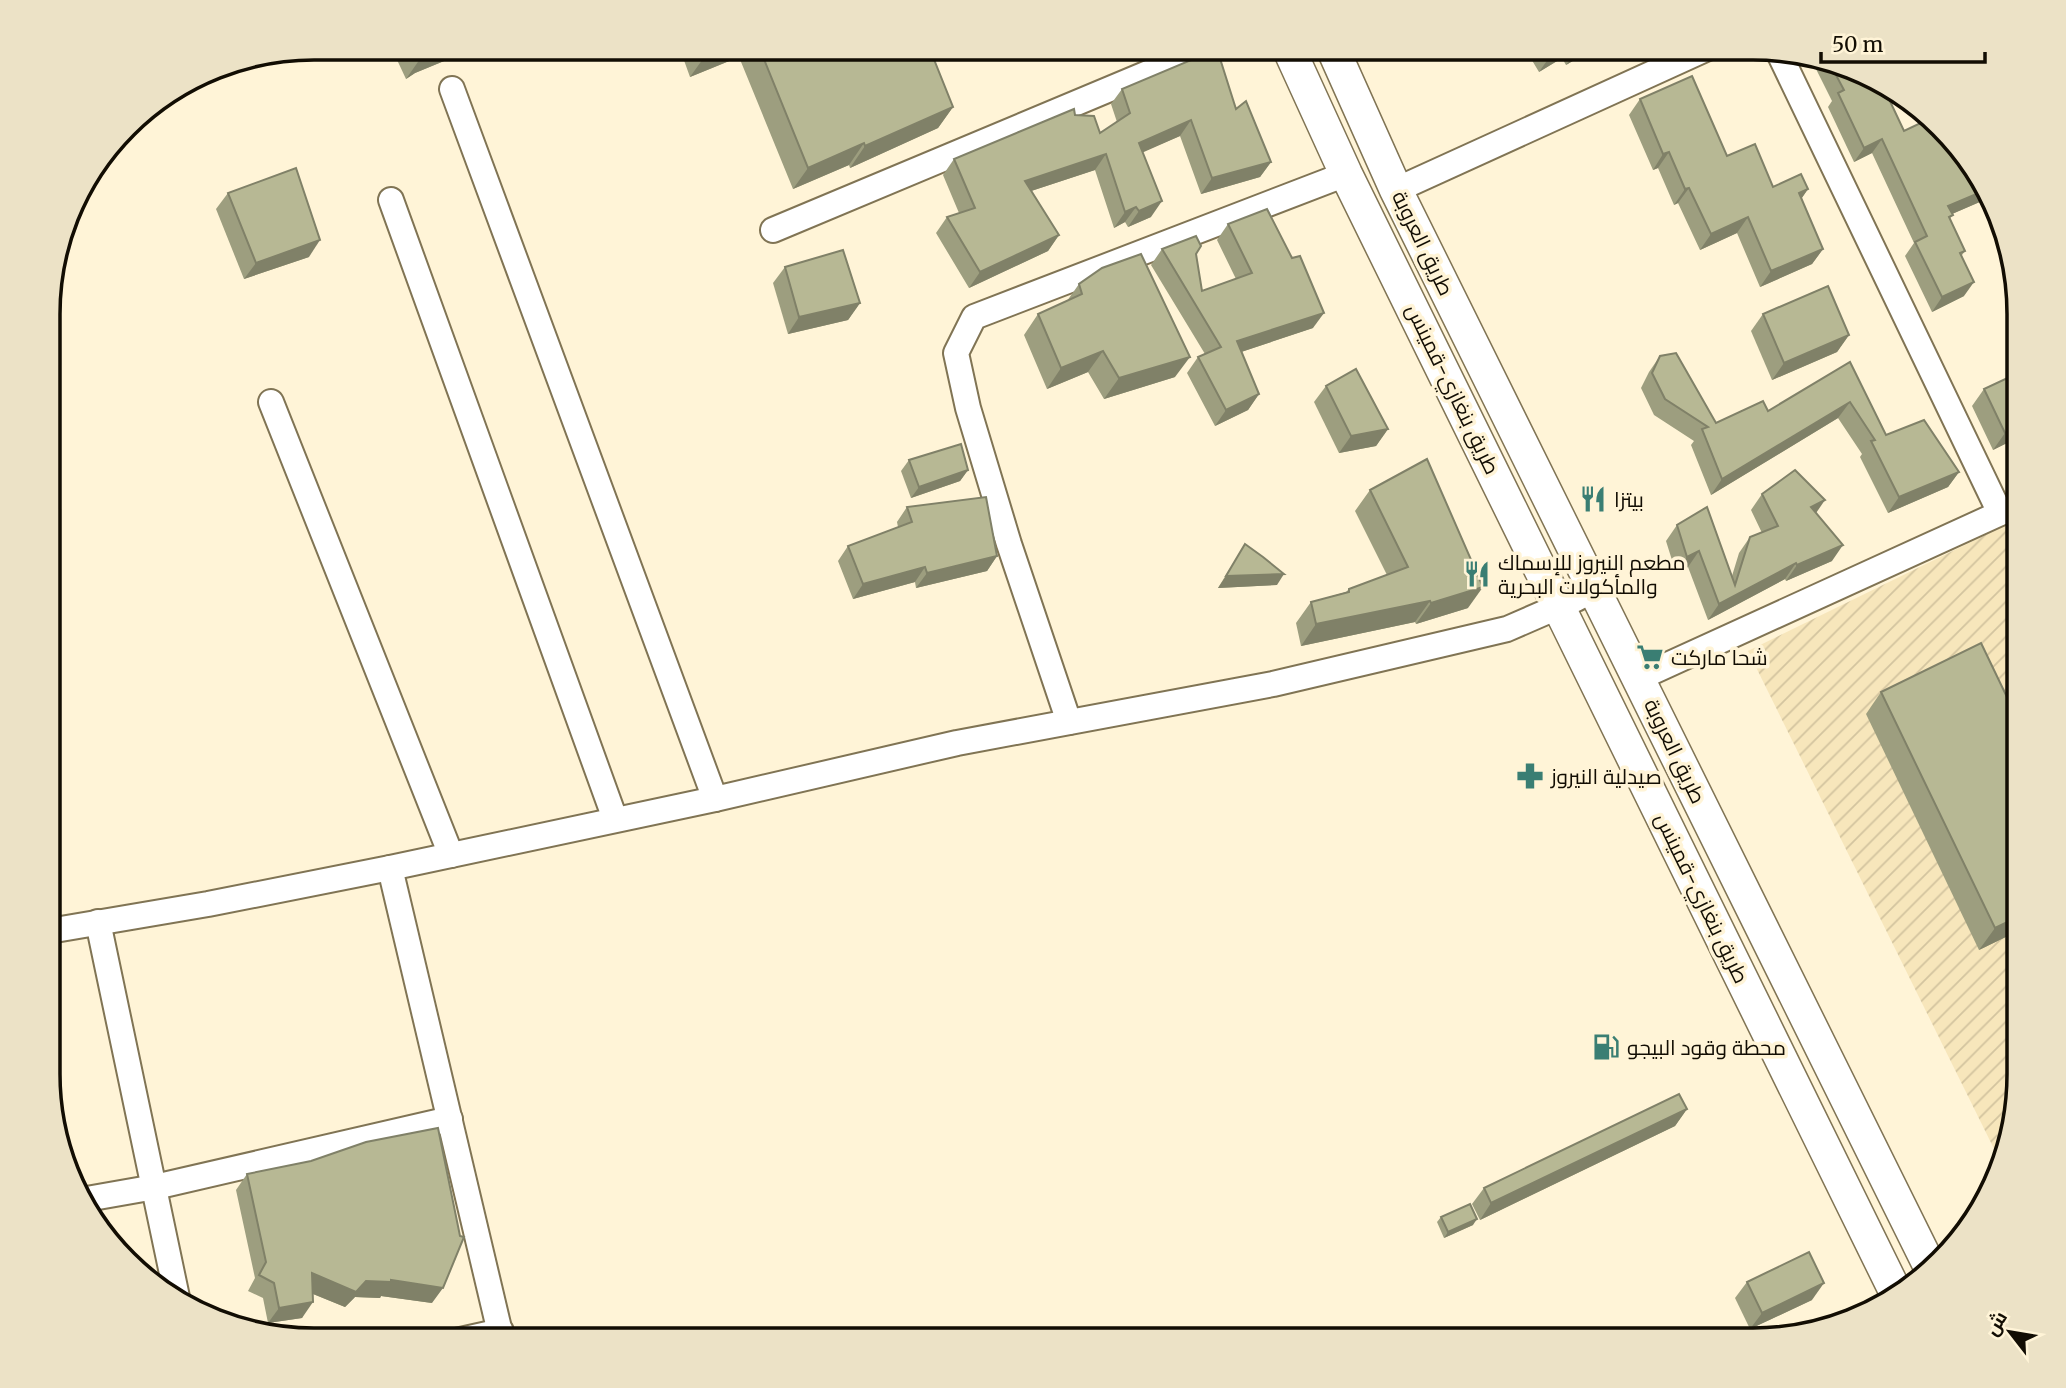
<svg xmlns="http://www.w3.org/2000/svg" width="2066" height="1388" viewBox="0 0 2066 1388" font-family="Merriweather,Cairo,serif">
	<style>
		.industrial { fill: url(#industrial-furrows) }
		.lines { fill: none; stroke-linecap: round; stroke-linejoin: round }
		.minor-casing { stroke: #807454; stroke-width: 28 }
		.major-casing { stroke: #807454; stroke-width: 35 }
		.minor { stroke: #fff; stroke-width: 24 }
		.major { stroke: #fff; stroke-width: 32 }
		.wall { fill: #9d9e7f }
		.shaded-wall { fill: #808168 }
		.building { fill: #b7b894; stroke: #808168; stroke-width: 2 }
		.labels { text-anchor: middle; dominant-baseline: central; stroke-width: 7; stroke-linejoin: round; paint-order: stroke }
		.street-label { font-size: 21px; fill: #120d03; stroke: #fff4d7 }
		.poi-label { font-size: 21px; fill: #120d03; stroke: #fff4d7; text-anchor: start }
		.rim { fill: none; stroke: #120d03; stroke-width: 3.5 }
	</style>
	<defs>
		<pattern id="industrial-furrows" width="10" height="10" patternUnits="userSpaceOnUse" patternTransform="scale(1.75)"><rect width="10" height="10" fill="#f7e6bb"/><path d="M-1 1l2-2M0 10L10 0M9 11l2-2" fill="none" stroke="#d3c49f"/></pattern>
	</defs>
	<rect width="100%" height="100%" fill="#fff4d7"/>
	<path class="industrial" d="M 2018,519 L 2018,1092 L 2002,1165 L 1748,651 Z"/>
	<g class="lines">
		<g class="minor-casing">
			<g id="minor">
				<path d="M 1778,51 L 2000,513"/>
				<path d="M 452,89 L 715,799"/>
				<path d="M 1396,190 L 1710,47"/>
				<path d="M 391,200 L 615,819"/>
				<path d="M 773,230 L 1210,47"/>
				<path d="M 271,402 L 451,855"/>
				<path d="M 1639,678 L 2018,505"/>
				<path d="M 1069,722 L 1009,544 L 968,408 L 956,353 L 974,317 L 1346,174"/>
				<path d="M 390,868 L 502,1341"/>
				<path d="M 98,922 L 178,1302"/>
				<path d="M 49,931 L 208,904 L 390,868 L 715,799 L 957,743 L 1273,684 L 1507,629 L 1576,599 L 1595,589"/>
				<path d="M 81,1200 L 155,1187 L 450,1119"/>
				<path d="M 456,1341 L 501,1331"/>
			</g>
		</g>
		<g class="major-casing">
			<g id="major">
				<path d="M 1288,47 L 1346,174 L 1897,1295"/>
				<path d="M 1332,47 L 1396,190 L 1929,1265"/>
			</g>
		</g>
		<use href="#minor" class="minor"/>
		<use href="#major" class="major"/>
	</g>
	<g class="wall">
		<path d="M 349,47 L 382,47 L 353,58 Z"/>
		<path d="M 391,47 L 478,47 L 415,73 L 406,79 Z"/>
		<path d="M 685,47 L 929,47 L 953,107 L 938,128 L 850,168 L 849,165 L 793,189 L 739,57 L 690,77 L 681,52 Z"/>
		<path d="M 1524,47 L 1587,47 L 1581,56 L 1566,65 L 1562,58 L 1539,72 Z"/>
		<path d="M 1810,57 L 1838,61 L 1892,105 L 1904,131 L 1983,181 L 1989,198 L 1952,214 L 1950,219 L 1965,251 L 1962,255 L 1964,296 L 1932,312 L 1905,256 L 1914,243 L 1872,153 L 1854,162 L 1828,107 L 1832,101 Z"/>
		<path d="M 1122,89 L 1236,109 L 1271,162 L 1260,177 L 1201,194 L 1180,136 L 1142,152 L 1151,217 L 1128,227 L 1125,222 L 1114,228 L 1095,170 L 1031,191 L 1059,235 L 1048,251 L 969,288 L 936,233 L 947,217 L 959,213 L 943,175 L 954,159 L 1075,115 L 1100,133 L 1117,122 L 1111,104 Z"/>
		<path d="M 1640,99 L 1773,187 L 1808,189 L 1801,199 L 1823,249 L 1812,264 L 1760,287 L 1737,233 L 1700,250 L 1678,203 L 1674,205 L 1658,168 L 1653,170 L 1629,115 Z"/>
		<path d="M 228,193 L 309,257 L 244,279 L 216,209 Z"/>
		<path d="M 1228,224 L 1313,328 L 1241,352 L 1259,394 L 1248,410 L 1215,426 L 1187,373 L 1198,357 L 1205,354 L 1151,265 L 1162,249 L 1196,254 L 1202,291 L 1236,279 L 1217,240 Z"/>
		<path d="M 785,267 L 860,303 L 848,320 L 788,334 L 773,283 Z"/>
		<path d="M 1079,284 L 1175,377 L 1104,399 L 1088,372 L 1047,389 L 1024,335 L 1038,314 L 1067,301 Z"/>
		<path d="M 1763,314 L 1849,335 L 1837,352 L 1772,380 L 1751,331 Z"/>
		<path d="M 1660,356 L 1716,423 L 1768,411 L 1850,362 L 1886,435 L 1959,472 L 1948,487 L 1888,513 L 1860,457 L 1862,454 L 1838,418 L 1711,495 L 1691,445 L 1694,441 L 1654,415 L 1641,388 L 1649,372 Z"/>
		<path d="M 2018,373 L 2018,444 L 2009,448 L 2007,443 L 1993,450 L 1972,406 L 1984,389 Z"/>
		<path d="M 1326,386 L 1388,429 L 1376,446 L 1339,453 L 1314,402 Z"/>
		<path d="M 909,460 L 968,470 L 960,481 L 911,498 L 901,471 Z"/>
		<path d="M 1370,490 L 1468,608 L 1416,624 L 1415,622 L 1301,646 L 1296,623 L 1311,602 L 1346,592 L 1349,589 L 1387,575 L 1355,511 Z"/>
		<path d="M 1762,494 L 1816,513 L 1832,561 L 1786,581 L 1785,579 L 1708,620 L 1688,567 L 1676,573 L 1666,541 L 1677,525 L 1732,576 L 1739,553 L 1750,537 L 1762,533 L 1751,510 Z"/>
		<path d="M 907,507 L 997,556 L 987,571 L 916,588 L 915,582 L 853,599 L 838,561 L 848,546 L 898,527 L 897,522 Z"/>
		<path d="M 1245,544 L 1277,585 L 1218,588 Z"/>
		<path d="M 1881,692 L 2018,720 L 2018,931 L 1979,950 L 1866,714 Z"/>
		<path d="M 1687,1109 L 1675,1126 L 1480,1220 L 1472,1204 L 1484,1188 Z"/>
		<path d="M 247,1174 L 432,1303 L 381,1296 L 380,1298 L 355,1297 L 345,1307 L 313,1294 L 302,1318 L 268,1323 L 263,1298 L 248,1291 L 255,1278 L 236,1190 Z"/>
		<path d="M 1441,1217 L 1473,1225 L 1444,1238 L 1437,1222 Z"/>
		<path d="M 1747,1282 L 1812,1300 L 1750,1329 L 1735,1298 Z"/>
	</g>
	<g class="shaded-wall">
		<path d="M 361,47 L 382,47 L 353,58 Z"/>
		<path d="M 444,47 L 478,47 L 415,73 L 406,79 L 420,59 L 428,54 Z"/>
		<path d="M 725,47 L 746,47 L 739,57 L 690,77 L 705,56 Z"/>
		<path d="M 1564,47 L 1569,47 L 1562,58 L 1539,72 L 1551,55 Z"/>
		<path d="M 1580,47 L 1587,47 L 1581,56 L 1566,65 Z"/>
		<path d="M 1899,92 L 1906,98 L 1878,111 L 1888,97 Z"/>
		<path d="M 953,107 L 938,128 L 850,168 L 865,146 Z"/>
		<path d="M 1191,120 L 1180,136 L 1128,159 L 1139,143 Z"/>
		<path d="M 1882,139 L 1872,153 L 1854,162 L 1864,148 Z"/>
		<path d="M 864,143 L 849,165 L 793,189 L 808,168 Z"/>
		<path d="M 1669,152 L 1658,168 L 1653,170 L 1663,154 Z"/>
		<path d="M 1106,154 L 1095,170 L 1013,197 L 1025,181 Z"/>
		<path d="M 1271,162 L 1260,177 L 1201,194 L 1212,178 Z"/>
		<path d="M 1689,188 L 1678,203 L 1674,205 L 1685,189 Z"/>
		<path d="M 1808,189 L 1797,205 L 1799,193 Z"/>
		<path d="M 1986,190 L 1989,198 L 1938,220 L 1948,206 Z"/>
		<path d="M 1162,201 L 1151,217 L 1128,227 L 1139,211 Z"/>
		<path d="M 1136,207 L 1125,222 L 1114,228 L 1125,212 Z"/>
		<path d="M 1748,217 L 1737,233 L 1700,250 L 1711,234 Z"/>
		<path d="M 1059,235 L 1048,251 L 969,288 L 980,272 Z"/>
		<path d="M 320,240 L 309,257 L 244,279 L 256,263 Z"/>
		<path d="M 1823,249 L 1812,264 L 1760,287 L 1771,271 Z"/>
		<path d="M 1974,282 L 1964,296 L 1932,312 L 1942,297 Z"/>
		<path d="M 860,303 L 848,320 L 788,334 L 799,317 Z"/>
		<path d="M 1324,313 L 1313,328 L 1226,357 L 1237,341 Z"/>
		<path d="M 1849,335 L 1837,352 L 1772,380 L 1784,363 Z"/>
		<path d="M 1103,351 L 1088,372 L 1047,389 L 1061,368 Z"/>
		<path d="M 1190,357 L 1175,377 L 1104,399 L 1119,378 Z"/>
		<path d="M 1259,394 L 1248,410 L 1215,426 L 1226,410 Z"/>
		<path d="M 1850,402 L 1838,418 L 1711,495 L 1722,479 Z"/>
		<path d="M 2018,427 L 2007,443 L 1993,450 L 2005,433 Z"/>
		<path d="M 1388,429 L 1376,446 L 1339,453 L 1351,436 Z"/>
		<path d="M 2018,435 L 2018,444 L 2009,448 Z"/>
		<path d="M 968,470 L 960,481 L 911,498 L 919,487 Z"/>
		<path d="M 1959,472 L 1948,487 L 1888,513 L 1899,497 Z"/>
		<path d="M 1825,500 L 1814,516 L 1811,507 Z"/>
		<path d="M 1843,545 L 1832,561 L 1786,581 L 1797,565 Z"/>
		<path d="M 1699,551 L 1688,567 L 1676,573 L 1687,557 Z"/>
		<path d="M 997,556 L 987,571 L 916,588 L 927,573 Z"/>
		<path d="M 1796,563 L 1785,579 L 1708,620 L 1719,604 Z"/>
		<path d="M 925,567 L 915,582 L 853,599 L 863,584 Z"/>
		<path d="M 1284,574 L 1277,585 L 1218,588 L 1226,576 Z"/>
		<path d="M 1483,587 L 1468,608 L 1416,624 L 1431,603 Z"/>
		<path d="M 1430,601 L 1415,622 L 1301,646 L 1316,624 Z"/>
		<path d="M 2018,917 L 2018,931 L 1979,950 L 1995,928 Z"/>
		<path d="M 1687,1109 L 1675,1126 L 1480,1220 L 1491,1203 Z"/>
		<path d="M 1477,1219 L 1473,1225 L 1444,1238 L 1448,1232 Z"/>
		<path d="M 312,1273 L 366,1281 L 391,1280 L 443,1288 L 432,1303 L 381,1296 L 380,1298 L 355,1297 L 345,1307 L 301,1289 Z"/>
		<path d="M 1824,1283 L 1812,1300 L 1750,1329 L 1762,1313 Z"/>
		<path d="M 313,1302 L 302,1318 L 268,1323 L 279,1308 Z"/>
	</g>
	<g class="building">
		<path d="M 414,47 L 444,47 L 428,54 L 420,59 Z"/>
		<path d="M 702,47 L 725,47 L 705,56 Z"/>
		<path d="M 759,47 L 929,47 L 953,107 L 865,146 L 864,143 L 808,168 Z"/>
		<path d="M 1546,47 L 1564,47 L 1551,55 Z"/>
		<path d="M 1217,49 L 1236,109 L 1246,101 L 1271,162 L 1212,178 L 1191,120 L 1139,143 L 1162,201 L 1139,211 L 1136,207 L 1125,212 L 1106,154 L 1025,181 L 1059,235 L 980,272 L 947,217 L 975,208 L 954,159 L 1074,109 L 1075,115 L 1094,116 L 1100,133 L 1130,113 L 1122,89 Z"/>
		<path d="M 1828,60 L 1838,61 L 1899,92 L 1888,97 L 1904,131 L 1927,120 L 1983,181 L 1986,190 L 1948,206 L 1953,215 L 1949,217 L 1965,251 L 1960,253 L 1974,282 L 1942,297 L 1915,242 L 1927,236 L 1882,139 L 1864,148 L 1838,93 L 1844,90 Z"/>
		<path d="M 1692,76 L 1727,156 L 1755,144 L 1773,187 L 1801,174 L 1808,189 L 1799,193 L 1823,249 L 1771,271 L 1748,217 L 1711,234 L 1689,188 L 1685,189 L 1669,152 L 1663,154 L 1640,99 Z"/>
		<path d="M 296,168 L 320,240 L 256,263 L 228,193 Z"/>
		<path d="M 1267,209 L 1292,258 L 1300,256 L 1324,313 L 1237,341 L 1259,394 L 1226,410 L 1198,357 L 1221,347 L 1162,249 L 1196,236 L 1201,246 L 1196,254 L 1202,291 L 1252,273 L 1228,224 Z"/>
		<path d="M 843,250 L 860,303 L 799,317 L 785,267 Z"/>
		<path d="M 1141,254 L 1190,357 L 1119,378 L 1103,351 L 1061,368 L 1038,314 L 1082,294 L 1079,284 L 1102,268 Z"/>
		<path d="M 1828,286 L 1849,335 L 1784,363 L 1763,314 Z"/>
		<path d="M 1676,353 L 1716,423 L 1763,401 L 1768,411 L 1850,362 L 1886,435 L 1924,420 L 1959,472 L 1899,497 L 1871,441 L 1875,440 L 1850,402 L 1722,479 L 1702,429 L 1708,427 L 1665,399 L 1652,373 L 1660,356 Z"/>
		<path d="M 1356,369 L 1388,429 L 1351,436 L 1326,386 Z"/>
		<path d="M 2018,373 L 2018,427 L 2005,433 L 1984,389 Z"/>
		<path d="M 961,444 L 968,470 L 919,487 L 909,460 Z"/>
		<path d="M 1427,459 L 1483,587 L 1431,603 L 1430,601 L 1316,624 L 1311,602 L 1349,592 L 1349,589 L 1408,567 L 1370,490 Z"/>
		<path d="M 1795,470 L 1825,500 L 1811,507 L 1843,545 L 1797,565 L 1796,563 L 1719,604 L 1699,551 L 1687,557 L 1677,525 L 1707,507 L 1735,585 L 1750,537 L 1778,526 L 1762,494 Z"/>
		<path d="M 986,497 L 997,556 L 927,573 L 925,567 L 863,584 L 848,546 L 912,522 L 907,507 Z"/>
		<path d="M 1245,544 L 1263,557 L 1284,574 L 1226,576 Z"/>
		<path d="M 1981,643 L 2018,720 L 2018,917 L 1995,928 L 1881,692 Z"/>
		<path d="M 1679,1094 L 1687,1109 L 1491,1203 L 1484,1188 Z"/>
		<path d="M 438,1128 L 460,1236 L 464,1237 L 443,1288 L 391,1280 L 391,1282 L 366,1281 L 356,1292 L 312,1273 L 313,1302 L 279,1308 L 274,1283 L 259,1275 L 266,1262 L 247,1174 L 311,1161 L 366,1142 Z"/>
		<path d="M 1470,1204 L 1477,1219 L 1448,1232 L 1441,1217 Z"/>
		<path d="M 1809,1252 L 1824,1283 L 1762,1313 L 1747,1282 Z"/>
	</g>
	<defs>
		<g id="restaurant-bare" transform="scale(2.1)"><path d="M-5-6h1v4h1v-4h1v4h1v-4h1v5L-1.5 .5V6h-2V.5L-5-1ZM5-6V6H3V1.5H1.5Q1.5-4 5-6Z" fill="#3a7e73" stroke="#fff4d7" stroke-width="2.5" paint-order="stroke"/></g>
		<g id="supermarket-bare" transform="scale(2.1)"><path d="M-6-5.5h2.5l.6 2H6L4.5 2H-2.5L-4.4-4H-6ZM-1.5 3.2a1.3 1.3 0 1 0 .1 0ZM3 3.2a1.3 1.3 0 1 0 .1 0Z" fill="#3a7e73" stroke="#fff4d7" stroke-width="2.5" paint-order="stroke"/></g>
		<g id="pharmacy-bare" transform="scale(2.1)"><path d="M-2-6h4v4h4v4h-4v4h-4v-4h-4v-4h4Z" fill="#3a7e73" stroke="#fff4d7" stroke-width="2.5" paint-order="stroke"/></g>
		<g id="fuel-bare" transform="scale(2.1)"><path d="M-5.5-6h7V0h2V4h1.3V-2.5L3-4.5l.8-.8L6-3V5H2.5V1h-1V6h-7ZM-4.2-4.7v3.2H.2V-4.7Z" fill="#3a7e73" stroke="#fff4d7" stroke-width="2.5" paint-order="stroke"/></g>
	</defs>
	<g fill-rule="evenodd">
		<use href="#restaurant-bare" x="1593" y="499"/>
		<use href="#restaurant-bare" x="1477" y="574"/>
		<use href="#supermarket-bare" x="1650" y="657"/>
		<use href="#pharmacy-bare" x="1530" y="776"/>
		<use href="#fuel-bare" x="1606" y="1047"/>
	</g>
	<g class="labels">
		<g class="street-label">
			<text transform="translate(1423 243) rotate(64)">طريق العروبة</text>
			<text transform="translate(1453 389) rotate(64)">طريق بنغازي-قمينس</text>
			<text transform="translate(1675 751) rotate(64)">طريق العروبة</text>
			<text transform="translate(1702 898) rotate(64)">طريق بنغازي-قمينس</text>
		</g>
		<g class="poi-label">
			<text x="1614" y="499">بيتزا</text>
			<text x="1498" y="562">مطعم النيروز للإسماك<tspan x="1498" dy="24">والمأكولات البحرية</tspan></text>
			<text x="1671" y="657">شحا ماركت</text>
			<text x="1551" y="776">صيدلية النيروز</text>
			<text x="1627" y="1047">محطة وقود البيجو</text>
		</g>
	</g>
	<path d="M0 0H2066V1388H0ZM314 60H1753A254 254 0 0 1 2007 314V1074A254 254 0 0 1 1753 1328H314A254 254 0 0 1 60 1074V314A254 254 0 0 1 314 60Z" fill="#ece2c6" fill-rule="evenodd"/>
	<path class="rim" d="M314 60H1753A254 254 0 0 1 2007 314V1074A254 254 0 0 1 1753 1328H314A254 254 0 0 1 60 1074V314A254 254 0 0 1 314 60Z"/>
	<g transform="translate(2010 1332) rotate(301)" stroke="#fff4d7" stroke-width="5" paint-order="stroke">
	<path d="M0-5L12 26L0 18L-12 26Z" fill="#120d03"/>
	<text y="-10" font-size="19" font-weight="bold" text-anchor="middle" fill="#120d03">ش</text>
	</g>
	<path d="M1821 52v10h164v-10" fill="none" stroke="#120d03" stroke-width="3.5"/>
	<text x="1832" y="52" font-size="21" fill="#120d03" stroke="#fff4d7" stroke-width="5" paint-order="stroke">50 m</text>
</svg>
